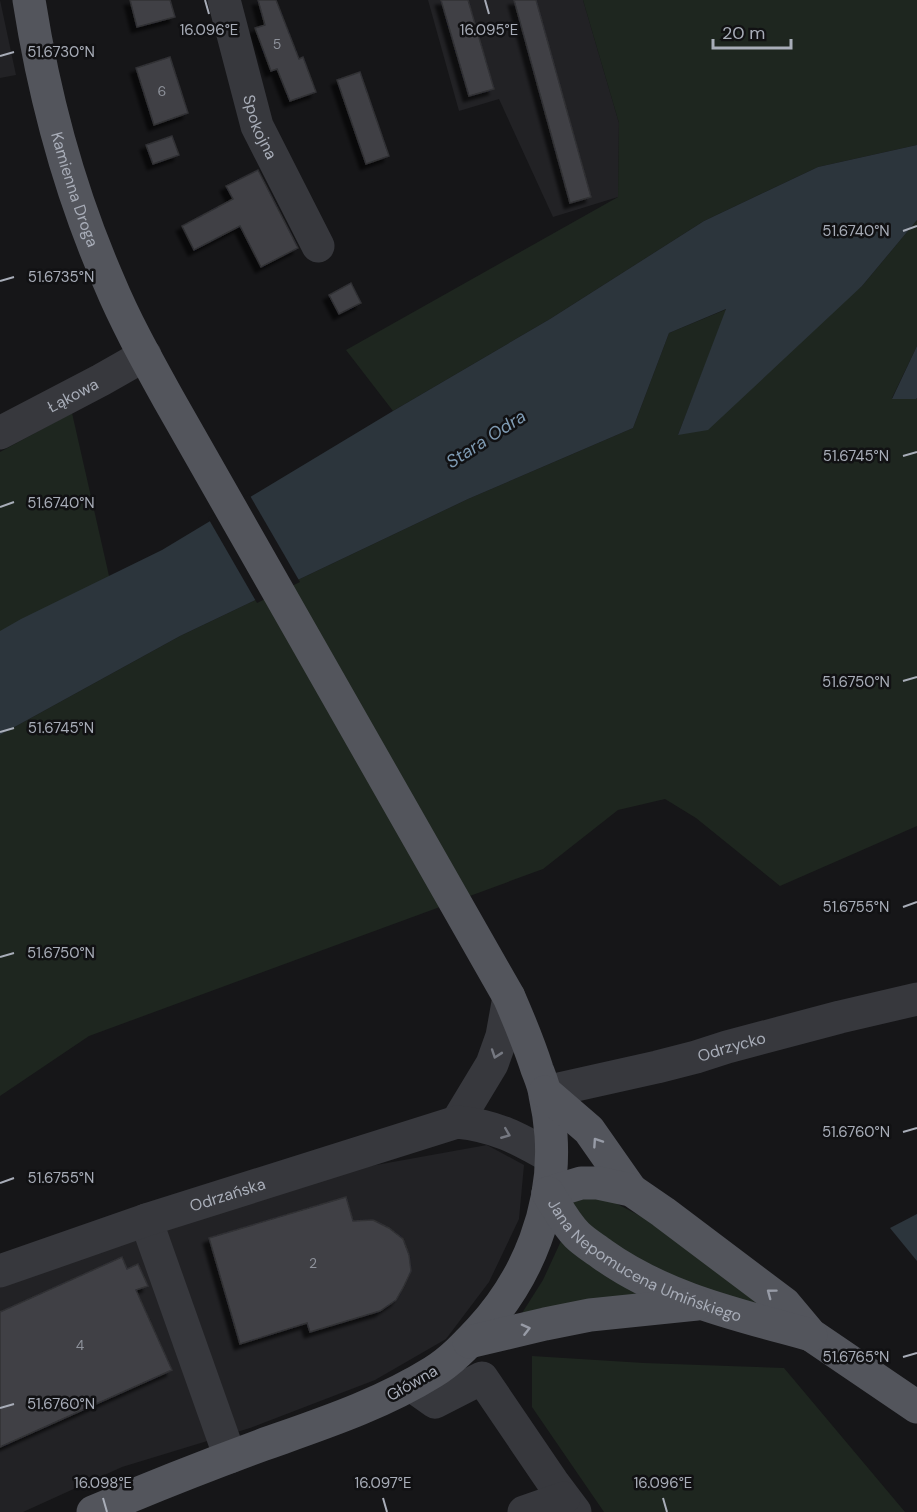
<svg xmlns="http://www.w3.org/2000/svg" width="917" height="1512" viewBox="0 0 917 1512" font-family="'DM Sans',sans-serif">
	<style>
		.built { fill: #222225 }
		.green { fill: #1e261f }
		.water { fill: #2c353c }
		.pier { fill: #161618 }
		.building { fill: #404145; stroke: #303034; stroke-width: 1.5; filter: url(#shadow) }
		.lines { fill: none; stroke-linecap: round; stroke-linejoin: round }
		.minor { stroke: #37383d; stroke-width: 33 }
		.major { stroke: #53555c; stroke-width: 33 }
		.oneway { stroke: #757881 }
		.oneway2 { stroke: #979ba6 }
		.ticks { fill: none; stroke: #a8adb8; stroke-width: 2 }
		.labels { text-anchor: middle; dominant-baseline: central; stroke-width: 5; stroke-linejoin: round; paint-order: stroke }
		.number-label { font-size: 14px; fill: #8e929b }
		.street-label { font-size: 16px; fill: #a8adb8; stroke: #111113 }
		.water-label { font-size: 18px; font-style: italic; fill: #7f9bb3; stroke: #111113 }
		.ticks-label { font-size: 15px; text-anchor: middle; fill: #a8adb8; stroke: #111113; stroke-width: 5; stroke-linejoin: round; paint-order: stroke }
	</style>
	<defs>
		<filter id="shadow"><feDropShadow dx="-5.5" dy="5.5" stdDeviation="1.5" flood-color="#0009"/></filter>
	</defs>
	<rect width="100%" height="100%" fill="#161618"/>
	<g class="built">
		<path d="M 0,0 L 16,75 L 0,78 Z"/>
		<path d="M 428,0 L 583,0 L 619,123 L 618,197 L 553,217 L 499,99 L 459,111 Z"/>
		<path d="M 487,1145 L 524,1165 L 519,1219 L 489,1282 L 446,1339 L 375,1380 L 250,1428 L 122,1467 L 23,1512 L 0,1512 L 0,1286 L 293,1180 Z"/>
	</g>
	<g class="green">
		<path d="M 583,0 L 917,0 L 917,145 L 818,167 L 704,221 L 550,319 L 393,411 L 346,350 L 618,197 L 619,123 Z"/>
		<path d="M 917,220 L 917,346 L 892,398 L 916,399 L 917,398 L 917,826 L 780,886 L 696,818 L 665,799 L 618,810 L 543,869 L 89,1036 L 0,1096 L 0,735 L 180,636 L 468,499 L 633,428 L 669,333 L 727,309 L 678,435 L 862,286 Z"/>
		<path d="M 72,413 L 112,589 L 0,655 L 0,452 Z"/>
		<path d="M 602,1196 L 646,1219 L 782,1314 L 722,1300 L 607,1243 L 567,1204 L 573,1199 Z"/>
		<path d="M 561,1241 L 656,1298 L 517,1321 L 543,1280 Z"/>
		<path d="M 532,1356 L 644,1363 L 784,1368 L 905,1512 L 604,1512 L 532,1407 Z"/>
	</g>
	<g class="water">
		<path d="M 917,145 L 917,220 L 862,286 L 708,430 L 678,435 L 726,309 L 669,333 L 633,428 L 468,499 L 180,636 L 0,735 L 0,631 L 21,619 L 162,550 L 393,411 L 550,319 L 704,221 L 818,167 Z"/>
		<path d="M 917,346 L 917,398 L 916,399 L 892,399 Z"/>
		<path d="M 917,1214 L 917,1261 L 890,1228 Z"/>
	</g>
	<path class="pier" d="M 249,494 L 300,582 L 257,603 L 208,518 Z"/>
	<g class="building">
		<path d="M 130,0 L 170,0 L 175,17 L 137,27 Z"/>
		<path d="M 258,0 L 276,0 L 299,59 L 303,57 L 316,92 L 290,101 L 277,69 L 271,71 L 255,28 L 265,25 Z"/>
		<path d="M 441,0 L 468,0 L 494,89 L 469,96 Z"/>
		<path d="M 514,0 L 536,0 L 591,197 L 570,203 Z"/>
		<path d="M 170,57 L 188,113 L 154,125 L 136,68 Z"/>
		<path d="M 360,72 L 389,156 L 366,164 L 337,80 Z"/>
		<path d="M 172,136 L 179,155 L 153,164 L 146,145 Z"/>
		<path d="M 258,170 L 298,248 L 261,267 L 240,226 L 194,250 L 182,226 L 233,199 L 226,186 Z"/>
		<path d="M 351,283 L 361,303 L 339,314 L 329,295 Z"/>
		<path d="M 346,1197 L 353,1221 L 373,1220 L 389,1228 L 403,1239 L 409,1255 L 411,1271 L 404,1286 L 396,1300 L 380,1311 L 310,1332 L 307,1323 L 240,1344 L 209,1238 Z"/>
		<path d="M 122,1257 L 127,1269 L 138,1264 L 148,1286 L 136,1290 L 172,1370 L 0,1447 L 0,1312 Z"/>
	</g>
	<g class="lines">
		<g class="minor">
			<path id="s1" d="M 224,0 L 257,126 L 318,246"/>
			<path id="s2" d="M 0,433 L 101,380 L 145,355"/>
			<path id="s3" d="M 545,1092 L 657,1067 L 696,1057 L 727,1047 L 840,1017 L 917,999"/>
			<path d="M 457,1122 L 492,1064 L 502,1036 L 509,997"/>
			<path d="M 146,1220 L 230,1457"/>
			<path id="s4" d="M 0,1271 L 146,1220 L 457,1122 C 496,1126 518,1138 551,1157"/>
			<path d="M 411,1385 L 435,1402 L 482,1378 L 554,1484 L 575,1512"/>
			<path d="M 524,1512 L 564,1498"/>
		</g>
		<g class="major">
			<path id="s5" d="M 29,0 C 44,96 70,193 109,282 C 126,323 148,362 169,400 L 509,997 C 519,1020 529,1044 537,1069 C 540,1077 544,1086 545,1095 C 548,1108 550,1122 551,1135 C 556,1207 528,1278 480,1330 C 466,1345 451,1361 433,1372 C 380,1405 321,1424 262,1445 C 205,1466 149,1488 93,1512"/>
			<path d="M 545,1092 L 589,1130 L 631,1190"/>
			<path d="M 548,1193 L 581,1183 L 598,1183 L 631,1190 L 663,1212 L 785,1304 L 811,1335 L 917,1407"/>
			<path id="s6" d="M 548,1193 C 557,1207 565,1223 577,1235 C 584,1242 594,1248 602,1254 C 665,1299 739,1315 811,1335"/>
			<path d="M 469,1342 L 545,1324 L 590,1315 L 697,1304"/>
		</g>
	</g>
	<defs><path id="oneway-chevron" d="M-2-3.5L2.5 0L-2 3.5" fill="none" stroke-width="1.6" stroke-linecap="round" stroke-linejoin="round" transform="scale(1.5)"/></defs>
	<g class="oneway">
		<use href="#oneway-chevron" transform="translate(496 1054) rotate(109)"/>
		<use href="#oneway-chevron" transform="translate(506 1134) rotate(22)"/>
	</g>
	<g class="oneway2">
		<use href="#oneway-chevron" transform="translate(597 1142) rotate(-124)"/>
		<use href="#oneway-chevron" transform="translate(771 1293) rotate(-143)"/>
		<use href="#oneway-chevron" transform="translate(526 1329) rotate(-14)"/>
	</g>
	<path class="ticks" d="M 205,0 L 209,14M 485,0 L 489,14M 0,56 L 14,52M 903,231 L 917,226M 0,281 L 14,277M 903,456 L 917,452M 0,507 L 14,502M 903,681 L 917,677M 0,732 L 14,728M 903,907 L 917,902M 0,957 L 14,953M 903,1132 L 917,1128M 0,1183 L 14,1178M 903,1357 L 917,1353M 0,1408 L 14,1404M 103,1498 L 107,1512M 383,1498 L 387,1512M 663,1498 L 667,1512"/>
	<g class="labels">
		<g class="number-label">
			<text x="277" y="44">5</text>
			<text x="162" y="91">6</text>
			<text x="313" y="1263">2</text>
			<text x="80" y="1345">4</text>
		</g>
		<g class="street-label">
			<text stroke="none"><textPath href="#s1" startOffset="132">Spokojna</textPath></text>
			<text stroke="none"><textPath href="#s5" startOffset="195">Kamienna Droga</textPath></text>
			<text stroke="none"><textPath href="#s2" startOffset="82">Łąkowa</textPath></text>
			<text stroke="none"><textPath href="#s3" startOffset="192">Odrzycko</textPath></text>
			<text stroke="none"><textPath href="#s4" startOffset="240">Odrzańska</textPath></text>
			<text stroke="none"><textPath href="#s6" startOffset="122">Jana Nepomucena Umińskiego</textPath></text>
			<text transform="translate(412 1383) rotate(-30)">Główna</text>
		</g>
		<g class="water-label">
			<text transform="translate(486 439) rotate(-33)">Stara Odra</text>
		</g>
	</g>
	<g class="ticks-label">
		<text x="209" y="35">16.096°E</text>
		<text x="489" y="35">16.095°E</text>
		<text x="61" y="57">51.6730°N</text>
		<text x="856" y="236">51.6740°N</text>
		<text x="61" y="282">51.6735°N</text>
		<text x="856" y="461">51.6745°N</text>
		<text x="61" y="508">51.6740°N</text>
		<text x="856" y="687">51.6750°N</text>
		<text x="61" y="733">51.6745°N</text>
		<text x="856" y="912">51.6755°N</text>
		<text x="61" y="958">51.6750°N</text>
		<text x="856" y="1137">51.6760°N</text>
		<text x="61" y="1183">51.6755°N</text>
		<text x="856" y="1362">51.6765°N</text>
		<text x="61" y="1409">51.6760°N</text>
		<text x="103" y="1488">16.098°E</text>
		<text x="383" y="1488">16.097°E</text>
		<text x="663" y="1488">16.096°E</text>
	</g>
	<path d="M713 39v9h78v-9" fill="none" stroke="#a8adb8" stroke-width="3"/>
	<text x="722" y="39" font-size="18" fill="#a8adb8" stroke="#111113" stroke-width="4.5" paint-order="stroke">20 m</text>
</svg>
